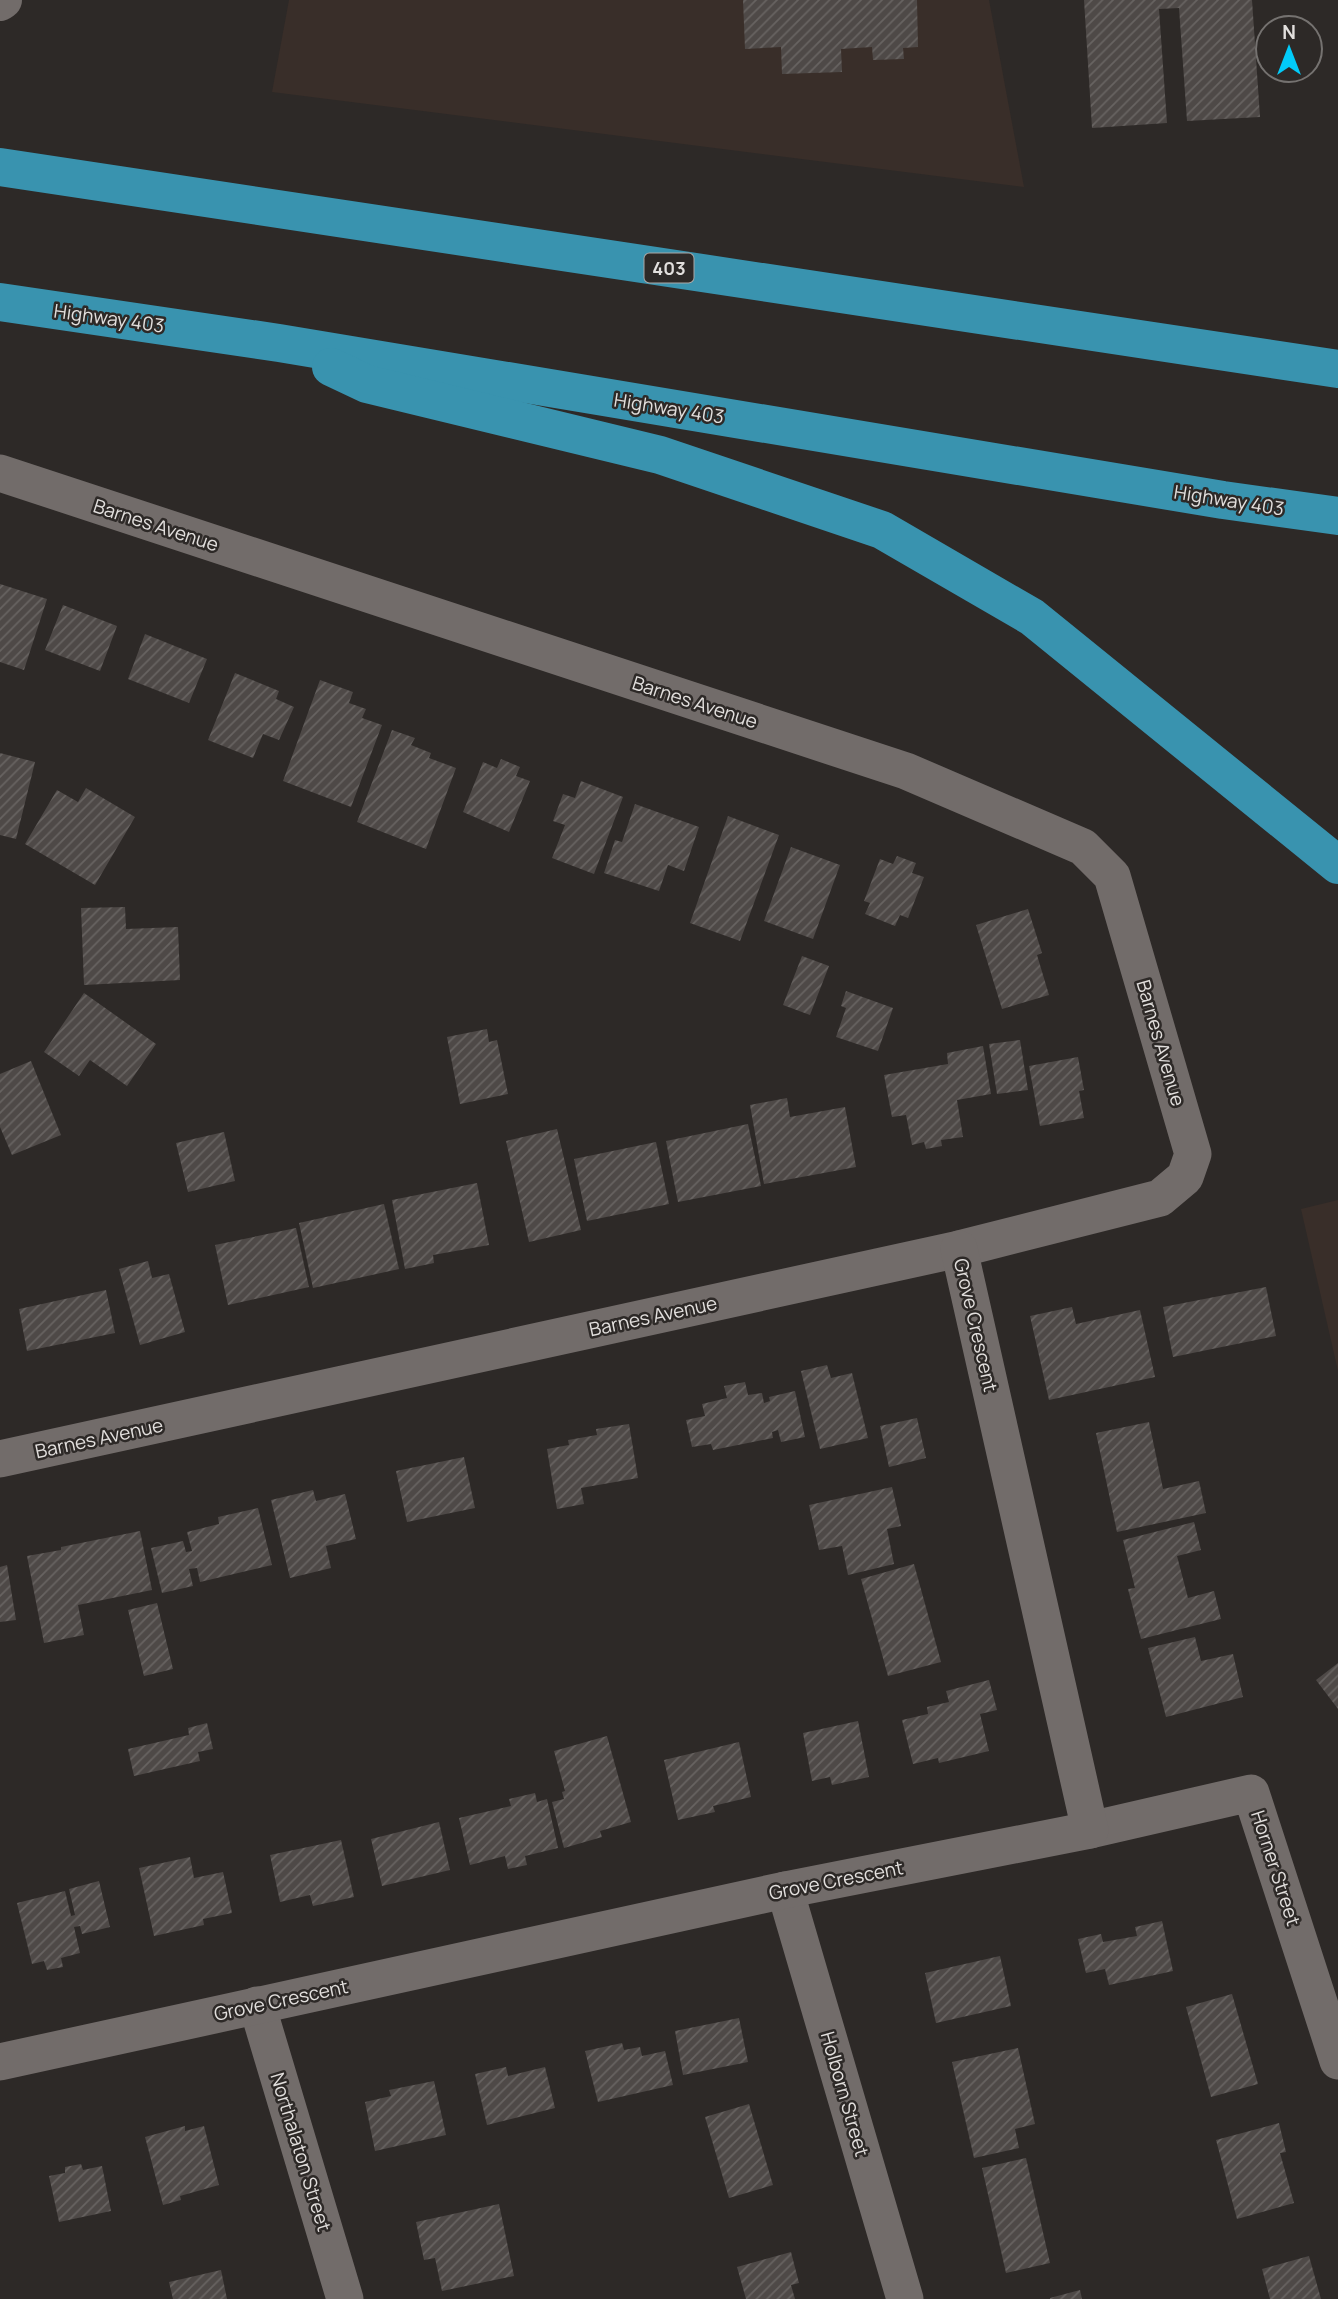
<svg xmlns="http://www.w3.org/2000/svg" width="1338" height="2299" viewBox="0 0 1338 2299" font-family="Manrope,sans-serif">
	<style>
		.built { fill: #392e29 }
		.building { fill: url(#building-hatch) }
		.lines { fill: none; stroke-linecap: round; stroke-linejoin: round }
		.minor { stroke: #726c6a; stroke-width: 37 }
		.secondary { stroke: #726c6a; stroke-width: 38 }
		.motorway { stroke: #3993af; stroke-width: 38 }
		.labels { text-anchor: middle; dominant-baseline: central; stroke-width: 5; stroke-linejoin: round; paint-order: stroke }
		.shield { fill: #2d2927; stroke: #aca8a6; stroke-width: 2 }
		.shield-label { font-size: 18px; font-weight: bold; fill: #e2dfdd }
		.street-label { font-size: 19px; fill: #e2dfdd; stroke: #2d2927 }
	</style>
	<defs>
		<pattern id="building-hatch" width="6" height="6" patternUnits="userSpaceOnUse" patternTransform="scale(1.75)"><rect width="6" height="6" fill="#4e4947"/><path d="M-1 1l2-2M0 6l6-6M5 7l2-2" fill="none" stroke="#676361"/></pattern>
	</defs>
	<rect width="100%" height="100%" fill="#2d2927"/>
	<g class="built">
		<path d="M 289,0 L 989,0 L 1024,187 L 272,92 Z"/>
		<path d="M 1338,1200 L 1338,1371 L 1301,1209 Z"/>
	</g>
	<g class="building">
		<path d="M 743,0 L 917,0 L 918,47 L 903,48 L 904,59 L 873,60 L 872,47 L 841,49 L 842,72 L 782,74 L 781,47 L 745,49 Z"/>
		<path d="M 1084,0 L 1252,0 L 1260,117 L 1187,121 L 1179,8 L 1159,9 L 1167,123 L 1092,128 Z"/>
		<path d="M 0,584 L 47,599 L 24,670 L 0,662 Z"/>
		<path d="M 63,605 L 117,626 L 100,671 L 45,650 Z"/>
		<path d="M 145,634 L 207,659 L 189,703 L 128,679 Z"/>
		<path d="M 235,673 L 279,691 L 276,699 L 294,707 L 279,740 L 263,734 L 253,758 L 208,740 Z"/>
		<path d="M 320,680 L 353,692 L 349,703 L 366,709 L 362,718 L 382,725 L 351,807 L 283,781 Z"/>
		<path d="M 392,730 L 415,738 L 411,745 L 431,753 L 429,758 L 456,768 L 426,849 L 357,822 Z"/>
		<path d="M 0,753 L 35,762 L 16,839 L 0,835 Z"/>
		<path d="M 501,759 L 520,767 L 516,776 L 530,781 L 509,832 L 463,812 L 483,762 L 497,768 Z"/>
		<path d="M 581,781 L 623,797 L 594,874 L 552,858 L 565,825 L 553,821 L 563,794 L 575,798 Z"/>
		<path d="M 86,788 L 135,817 L 95,885 L 25,844 L 57,790 L 78,802 Z"/>
		<path d="M 635,804 L 699,827 L 684,871 L 668,865 L 659,891 L 604,873 L 615,840 L 622,842 Z"/>
		<path d="M 728,816 L 779,835 L 740,941 L 690,923 Z"/>
		<path d="M 791,847 L 840,865 L 813,939 L 764,921 Z"/>
		<path d="M 897,856 L 916,863 L 912,873 L 924,877 L 908,918 L 900,915 L 895,926 L 865,914 L 870,903 L 864,901 L 880,859 L 893,864 Z"/>
		<path d="M 125,907 L 126,929 L 178,927 L 180,980 L 84,985 L 81,908 Z"/>
		<path d="M 1028,909 L 1042,953 L 1037,955 L 1049,995 L 1002,1009 L 976,925 Z"/>
		<path d="M 802,956 L 829,966 L 810,1015 L 783,1005 Z"/>
		<path d="M 846,991 L 893,1008 L 878,1051 L 836,1037 L 846,1008 L 841,1006 Z"/>
		<path d="M 84,993 L 156,1044 L 127,1086 L 90,1060 L 79,1076 L 44,1052 Z"/>
		<path d="M 487,1029 L 489,1042 L 497,1040 L 508,1094 L 460,1104 L 447,1037 Z"/>
		<path d="M 1020,1040 L 1028,1090 L 997,1094 L 989,1044 Z"/>
		<path d="M 983,1046 L 991,1094 L 957,1100 L 963,1137 L 941,1140 L 942,1146 L 926,1149 L 924,1142 L 912,1145 L 906,1115 L 892,1117 L 884,1075 L 948,1064 L 947,1053 Z"/>
		<path d="M 1078,1057 L 1084,1090 L 1079,1091 L 1084,1118 L 1040,1126 L 1029,1066 Z"/>
		<path d="M 31,1061 L 61,1135 L 12,1155 L 0,1127 L 0,1074 Z"/>
		<path d="M 787,1098 L 790,1117 L 845,1107 L 856,1167 L 764,1184 L 750,1105 Z"/>
		<path d="M 748,1124 L 761,1186 L 678,1202 L 666,1141 Z"/>
		<path d="M 557,1129 L 581,1230 L 529,1242 L 506,1141 Z"/>
		<path d="M 224,1132 L 235,1181 L 188,1192 L 176,1143 Z"/>
		<path d="M 656,1142 L 669,1204 L 587,1221 L 574,1159 Z"/>
		<path d="M 477,1183 L 489,1245 L 433,1255 L 434,1263 L 405,1269 L 392,1200 Z"/>
		<path d="M 384,1204 L 399,1269 L 313,1288 L 299,1223 Z"/>
		<path d="M 296,1228 L 309,1287 L 228,1305 L 215,1245 Z"/>
		<path d="M 148,1261 L 152,1278 L 169,1274 L 185,1332 L 140,1345 L 119,1269 Z"/>
		<path d="M 1266,1287 L 1276,1336 L 1173,1357 L 1163,1307 Z"/>
		<path d="M 106,1290 L 115,1333 L 27,1351 L 19,1309 Z"/>
		<path d="M 1072,1307 L 1076,1324 L 1140,1310 L 1155,1377 L 1049,1400 L 1030,1316 Z"/>
		<path d="M 827,1365 L 831,1378 L 852,1373 L 868,1438 L 820,1449 L 801,1371 Z"/>
		<path d="M 745,1382 L 748,1395 L 762,1393 L 764,1403 L 770,1401 L 769,1397 L 795,1391 L 805,1437 L 781,1442 L 778,1430 L 772,1432 L 773,1438 L 713,1450 L 711,1444 L 692,1447 L 686,1420 L 705,1416 L 702,1404 L 727,1398 L 724,1386 Z"/>
		<path d="M 917,1418 L 926,1458 L 889,1467 L 880,1426 Z"/>
		<path d="M 1149,1422 L 1163,1489 L 1199,1481 L 1206,1513 L 1117,1532 L 1096,1433 Z"/>
		<path d="M 629,1424 L 638,1478 L 581,1488 L 584,1504 L 557,1509 L 547,1449 L 569,1445 L 568,1440 L 597,1435 L 596,1429 Z"/>
		<path d="M 464,1457 L 475,1508 L 407,1522 L 396,1471 Z"/>
		<path d="M 892,1487 L 901,1526 L 887,1529 L 894,1564 L 848,1575 L 842,1546 L 819,1550 L 809,1505 Z"/>
		<path d="M 313,1490 L 316,1501 L 345,1494 L 356,1539 L 326,1546 L 331,1568 L 290,1578 L 271,1500 Z"/>
		<path d="M 258,1508 L 272,1565 L 200,1582 L 197,1568 L 189,1569 L 193,1586 L 162,1593 L 151,1548 L 183,1541 L 186,1552 L 192,1551 L 187,1532 L 219,1524 L 218,1517 Z"/>
		<path d="M 1194,1522 L 1201,1550 L 1177,1556 L 1188,1598 L 1214,1591 L 1221,1619 L 1141,1639 L 1128,1589 L 1135,1588 L 1123,1540 Z"/>
		<path d="M 140,1531 L 152,1590 L 78,1605 L 84,1635 L 44,1643 L 27,1556 L 61,1550 L 61,1547 Z"/>
		<path d="M 914,1564 L 941,1662 L 888,1676 L 861,1579 Z"/>
		<path d="M 7,1565 L 16,1620 L 0,1622 L 0,1567 Z"/>
		<path d="M 157,1603 L 173,1669 L 144,1676 L 128,1610 Z"/>
		<path d="M 1195,1637 L 1201,1661 L 1233,1654 L 1243,1697 L 1166,1717 L 1148,1648 Z"/>
		<path d="M 1338,1663 L 1338,1709 L 1316,1680 Z"/>
		<path d="M 989,1680 L 997,1710 L 980,1714 L 989,1751 L 939,1763 L 938,1758 L 913,1764 L 902,1720 L 928,1714 L 927,1707 L 949,1702 L 946,1691 Z"/>
		<path d="M 858,1721 L 869,1777 L 832,1785 L 830,1777 L 812,1781 L 803,1733 Z"/>
		<path d="M 207,1723 L 213,1749 L 198,1752 L 200,1761 L 134,1776 L 128,1749 L 189,1735 L 188,1728 Z"/>
		<path d="M 607,1736 L 631,1822 L 600,1831 L 602,1837 L 564,1848 L 552,1802 L 564,1799 L 562,1792 L 565,1791 L 554,1751 Z"/>
		<path d="M 739,1742 L 751,1797 L 713,1806 L 715,1812 L 678,1820 L 664,1760 Z"/>
		<path d="M 535,1793 L 537,1802 L 547,1799 L 558,1848 L 525,1856 L 527,1865 L 508,1869 L 505,1856 L 470,1865 L 459,1818 L 511,1806 L 509,1799 Z"/>
		<path d="M 439,1822 L 450,1870 L 382,1886 L 371,1839 Z"/>
		<path d="M 341,1840 L 354,1897 L 313,1906 L 310,1895 L 280,1902 L 270,1855 Z"/>
		<path d="M 190,1857 L 194,1878 L 223,1872 L 232,1913 L 203,1919 L 204,1925 L 154,1936 L 139,1868 Z"/>
		<path d="M 99,1881 L 110,1927 L 82,1934 L 80,1926 L 74,1927 L 80,1953 L 61,1958 L 63,1967 L 47,1970 L 44,1961 L 32,1964 L 17,1903 L 65,1891 L 71,1916 L 75,1915 L 69,1889 Z"/>
		<path d="M 1162,1921 L 1173,1971 L 1109,1985 L 1105,1969 L 1086,1973 L 1078,1939 L 1101,1934 L 1103,1942 L 1137,1936 L 1135,1927 Z"/>
		<path d="M 1000,1956 L 1011,2006 L 936,2023 L 925,1973 Z"/>
		<path d="M 1232,1994 L 1258,2084 L 1211,2097 L 1186,2007 Z"/>
		<path d="M 739,2018 L 748,2062 L 683,2075 L 675,2031 Z"/>
		<path d="M 622,2043 L 624,2050 L 640,2047 L 642,2056 L 665,2051 L 673,2085 L 598,2102 L 585,2051 Z"/>
		<path d="M 1018,2048 L 1035,2124 L 1015,2129 L 1019,2148 L 974,2158 L 952,2062 Z"/>
		<path d="M 506,2067 L 508,2076 L 545,2067 L 555,2108 L 487,2125 L 475,2074 Z"/>
		<path d="M 434,2081 L 446,2135 L 375,2151 L 365,2102 L 391,2096 L 389,2090 Z"/>
		<path d="M 749,2104 L 773,2185 L 729,2198 L 705,2117 Z"/>
		<path d="M 1279,2123 L 1286,2152 L 1280,2153 L 1294,2203 L 1237,2219 L 1216,2140 Z"/>
		<path d="M 185,2126 L 185,2131 L 204,2126 L 219,2185 L 180,2196 L 181,2200 L 163,2205 L 145,2137 Z"/>
		<path d="M 1026,2158 L 1050,2263 L 1006,2273 L 982,2168 Z"/>
		<path d="M 81,2164 L 83,2170 L 102,2166 L 111,2211 L 59,2222 L 49,2176 L 65,2173 L 65,2167 Z"/>
		<path d="M 499,2204 L 514,2276 L 442,2291 L 435,2258 L 424,2260 L 416,2222 Z"/>
		<path d="M 791,2252 L 799,2283 L 791,2285 L 795,2299 L 746,2299 L 737,2267 Z"/>
		<path d="M 1309,2256 L 1321,2299 L 1270,2299 L 1262,2269 Z"/>
		<path d="M 221,2270 L 227,2299 L 173,2299 L 169,2282 Z"/>
		<path d="M 1080,2290 L 1082,2299 L 1050,2299 L 1050,2298 Z"/>
	</g>
	<g class="lines">
		<g class="minor">
			<path d="M 0,473 L 906,771 L 1083,847 L 1112,876 L 1193,1154 L 1185,1177 L 1160,1198 L 959,1249 L 0,1459"/>
			<path d="M 1090,1830 L 1251,1793 L 1338,2061"/>
			<path d="M 785,1890 L 905,2299"/>
			<path d="M 257,2005 L 345,2299"/>
			<path d="M 0,2062 L 785,1890 L 1090,1830 L 959,1249"/>
		</g>
		<path class="secondary" d="M 0,2 L 3,0"/>
		<g class="motorway">
			<path d="M 0,167 L 1338,369"/>
			<path d="M 0,302 L 279,343 L 1223,500 L 1338,516"/>
			<path d="M 331,367 L 367,384 L 660,455 L 882,530 L 1032,617 L 1338,865"/>
		</g>
	</g>
	<g class="labels">
		<rect class="shield" x="644.5" y="253.5" width="49" height="29" rx="5"/>
		<g class="shield-label">
			<text x="669" y="268">403</text>
		</g>
		<g class="street-label">
			<text transform="translate(109 318) rotate(8)">Highway 403</text>
			<text transform="translate(669 408) rotate(9)">Highway 403</text>
			<text transform="translate(1229 500) rotate(9)">Highway 403</text>
			<text transform="translate(156 525) rotate(18)">Barnes Avenue</text>
			<text transform="translate(695 702) rotate(18)">Barnes Avenue</text>
			<text transform="translate(1161 1043) rotate(74)">Barnes Avenue</text>
			<text transform="translate(653 1316) rotate(-12)">Barnes Avenue</text>
			<text transform="translate(976 1325) rotate(77)">Grove Crescent</text>
			<text transform="translate(99 1438) rotate(-12)">Barnes Avenue</text>
			<text transform="translate(1276 1868) rotate(72)">Horner Street</text>
			<text transform="translate(836 1880) rotate(-11)">Grove Crescent</text>
			<text transform="translate(281 2000) rotate(-12)">Grove Crescent</text>
			<text transform="translate(845 2094) rotate(74)">Holborn Street</text>
			<text transform="translate(301 2152) rotate(73)">Northalaton Street</text>
		</g>
	</g>
	<g transform="translate(1289 49)"><circle r="33" fill="#2d2927" stroke="#757270" stroke-width="2"/>
	<path d="M0-5L12 26L0 18L-12 26Z" fill="#02cbf9"/>
	<text y="-10" font-size="19" font-weight="bold" text-anchor="middle" fill="#e2dfdd">N</text>
	</g>
</svg>
